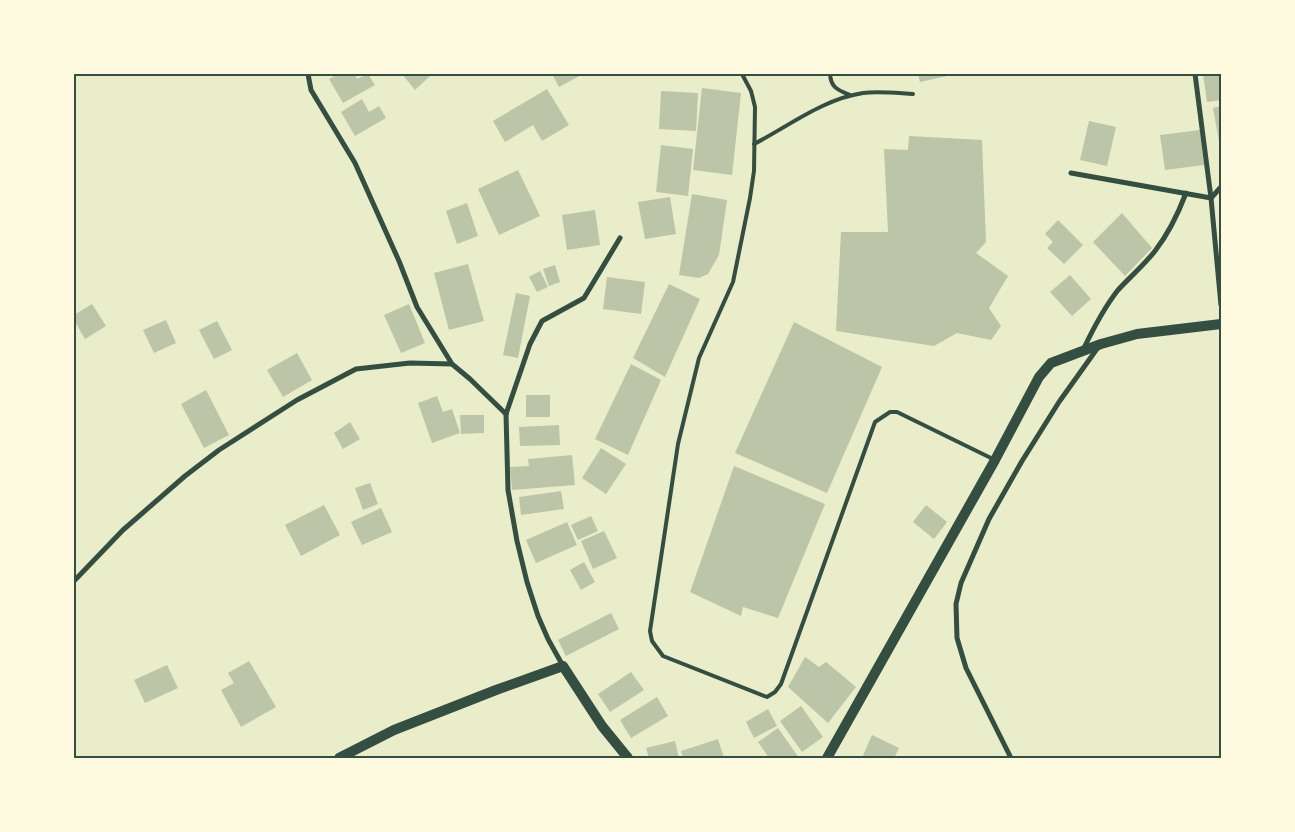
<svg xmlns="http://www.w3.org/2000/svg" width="1295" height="832" viewBox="0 0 1295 832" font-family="Overpass,sans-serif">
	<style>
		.building { fill: #bcc5a7 }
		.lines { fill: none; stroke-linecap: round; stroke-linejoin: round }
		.service { stroke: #344e41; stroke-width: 4 }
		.minor { stroke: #344e41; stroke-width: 5 }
		.secondary { stroke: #344e41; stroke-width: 10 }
		.neatline { fill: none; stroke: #344e41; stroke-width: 2 }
	</style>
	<rect width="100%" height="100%" fill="#e9edc9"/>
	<g class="building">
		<path d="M 338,74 L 355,74 L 357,79 L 368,74 L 375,85 L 343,103 L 329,79 Z"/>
		<path d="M 402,74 L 432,74 L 415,90 Z"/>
		<path d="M 552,74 L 583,74 L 559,87 Z"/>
		<path d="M 918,74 L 951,74 L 951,75 L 920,82 Z"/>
		<path d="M 1203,74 L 1221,74 L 1221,100 L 1207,102 Z"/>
		<path d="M 702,88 L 741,93 L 732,175 L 693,170 Z"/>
		<path d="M 547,89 L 569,125 L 542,141 L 533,125 L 505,142 L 493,121 Z"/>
		<path d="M 661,91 L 698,93 L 696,131 L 659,129 Z"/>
		<path d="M 362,99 L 369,112 L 379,106 L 386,118 L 355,136 L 341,112 Z"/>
		<path d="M 1221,106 L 1221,147 L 1220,147 L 1213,108 Z"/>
		<path d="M 1089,121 L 1116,127 L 1107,166 L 1080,160 Z"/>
		<path d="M 1200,130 L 1204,165 L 1165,170 L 1160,135 Z"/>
		<path d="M 909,136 L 982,140 L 986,242 L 976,253 L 1008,276 L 989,308 L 1001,326 L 991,340 L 957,333 L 934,346 L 836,331 L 841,232 L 888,232 L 884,149 L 908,150 Z"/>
		<path d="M 661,145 L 693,149 L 688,196 L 656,192 Z"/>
		<path d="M 518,170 L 540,216 L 499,235 L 478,189 Z"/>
		<path d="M 692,194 L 727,200 L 719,255 L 708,274 L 699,278 L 679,275 Z"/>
		<path d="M 670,197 L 676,234 L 645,239 L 638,202 Z"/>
		<path d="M 467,203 L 478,236 L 457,244 L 446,211 Z"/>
		<path d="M 595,210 L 600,245 L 567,250 L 562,215 Z"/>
		<path d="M 1122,213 L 1152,248 L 1125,276 L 1093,242 Z"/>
		<path d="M 1058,220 L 1083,245 L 1064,264 L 1047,248 L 1053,242 L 1045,234 Z"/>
		<path d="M 468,264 L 484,321 L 449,330 L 434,273 Z"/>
		<path d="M 555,265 L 560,282 L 549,286 L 543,269 Z"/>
		<path d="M 540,271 L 548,287 L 537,292 L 529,277 Z"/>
		<path d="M 1070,275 L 1091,299 L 1072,316 L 1050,292 Z"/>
		<path d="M 607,277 L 645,282 L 641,314 L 603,309 Z"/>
		<path d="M 669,284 L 700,299 L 665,377 L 633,358 Z"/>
		<path d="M 516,293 L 530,296 L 518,358 L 503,355 Z"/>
		<path d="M 92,304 L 106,326 L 85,339 L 74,320 L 74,315 Z"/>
		<path d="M 409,304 L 425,343 L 401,353 L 384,315 Z"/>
		<path d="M 166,320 L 176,343 L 154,353 L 143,330 Z"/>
		<path d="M 217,321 L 232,350 L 214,359 L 199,330 Z"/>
		<path d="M 794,322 L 882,367 L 827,493 L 735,453 Z"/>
		<path d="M 297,353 L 312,380 L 283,397 L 267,370 Z"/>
		<path d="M 631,364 L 661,380 L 628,455 L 595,439 Z"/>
		<path d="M 206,390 L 229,435 L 204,448 L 181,404 Z"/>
		<rect x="526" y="395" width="24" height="22"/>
		<path d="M 437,396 L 443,412 L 452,409 L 460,433 L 432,443 L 418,403 Z"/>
		<path d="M 460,415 L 484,415 L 484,433 L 461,434 Z"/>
		<path d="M 350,422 L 360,439 L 343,449 L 334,433 Z"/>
		<path d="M 559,425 L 560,445 L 520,446 L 519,427 Z"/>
		<path d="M 601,448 L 626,464 L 606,494 L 582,478 Z"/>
		<path d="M 572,455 L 575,485 L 512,490 L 510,467 L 529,466 L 528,459 Z"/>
		<path d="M 734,466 L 825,504 L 778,618 L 743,607 L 741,616 L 690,592 Z"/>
		<path d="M 370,483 L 378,504 L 363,510 L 355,488 Z"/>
		<path d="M 561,491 L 564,509 L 521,515 L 519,497 Z"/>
		<path d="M 324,505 L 340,535 L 301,556 L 285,525 Z"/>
		<path d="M 926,505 L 947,522 L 934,539 L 913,522 Z"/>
		<path d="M 381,508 L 392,532 L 362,545 L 351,522 Z"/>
		<path d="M 591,516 L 598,531 L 578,540 L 571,525 Z"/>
		<path d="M 567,522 L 577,545 L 536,563 L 526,540 Z"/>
		<path d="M 604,531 L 617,558 L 593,569 L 581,541 Z"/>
		<path d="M 584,562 L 595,582 L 581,590 L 570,570 Z"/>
		<path d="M 611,613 L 619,629 L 566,656 L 558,640 Z"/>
		<path d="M 805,657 L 819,667 L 826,662 L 856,687 L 828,723 L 788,687 Z"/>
		<path d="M 249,661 L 276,707 L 241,727 L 221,690 L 234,683 L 228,673 Z"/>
		<path d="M 167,665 L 178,688 L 145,703 L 134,680 Z"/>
		<path d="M 631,672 L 644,690 L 610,712 L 598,694 Z"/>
		<path d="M 657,697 L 668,716 L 631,738 L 620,720 Z"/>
		<path d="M 801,706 L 823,737 L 802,752 L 780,721 Z"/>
		<path d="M 768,709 L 777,726 L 754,738 L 746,722 Z"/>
		<path d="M 778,728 L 799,758 L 769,758 L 758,742 Z"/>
		<path d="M 872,735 L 899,748 L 894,758 L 862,758 Z"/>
		<path d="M 718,739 L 724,758 L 683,758 L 681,751 Z"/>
		<path d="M 675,741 L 679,758 L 649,758 L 646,748 Z"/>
	</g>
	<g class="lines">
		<g class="service">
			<path d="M 742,74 L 751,91 L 755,107 L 754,171 L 750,198 L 733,282 L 699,358 L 678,444 L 650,631 L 652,641 L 663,656 L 767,697 L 775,692 L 781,684 L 875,422 L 890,412 L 897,412 L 993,459"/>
			<path d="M 830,74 C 831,88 838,90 850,95"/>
			<path d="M 754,144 C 789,126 823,99 863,93 C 879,91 896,93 913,94"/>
		</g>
		<g class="minor">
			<path d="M 308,74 L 311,90 L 355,163 L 399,261 L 417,307 L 452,364 L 470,379 L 506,414"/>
			<path d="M 1195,74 L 1211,198"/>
			<path d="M 1071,173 L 1211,198 L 1221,305"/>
			<path d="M 1211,198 L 1221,187"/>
			<path d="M 1083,350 C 1093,329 1103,309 1118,290 C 1130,277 1144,265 1155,251 C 1169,233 1178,214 1186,193"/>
			<path d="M 74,581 L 123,530 L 185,476 L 219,450 L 297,400 L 356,369 L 410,363 L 452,364"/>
			<path d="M 563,666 L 548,639 L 538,616 L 527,582 L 517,541 L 508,490 L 506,414 L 530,344 L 542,321 L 584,298 L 620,238"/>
			<path d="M 1011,758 L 966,668 L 957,638 L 956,604 L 961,583 L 989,519 L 1022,461 L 1059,402 L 1099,346"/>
		</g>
		<g class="secondary">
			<path d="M 339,758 L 394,730 L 496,690 L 563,666 L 602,726 L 628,758"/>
			<path d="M 827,758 L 995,460 L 1039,377 L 1051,363 L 1101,344 L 1137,334 L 1221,324"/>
		</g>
	</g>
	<rect width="1295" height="832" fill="none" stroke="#fefae0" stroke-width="150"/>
	<rect x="75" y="75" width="1145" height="682" class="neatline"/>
</svg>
